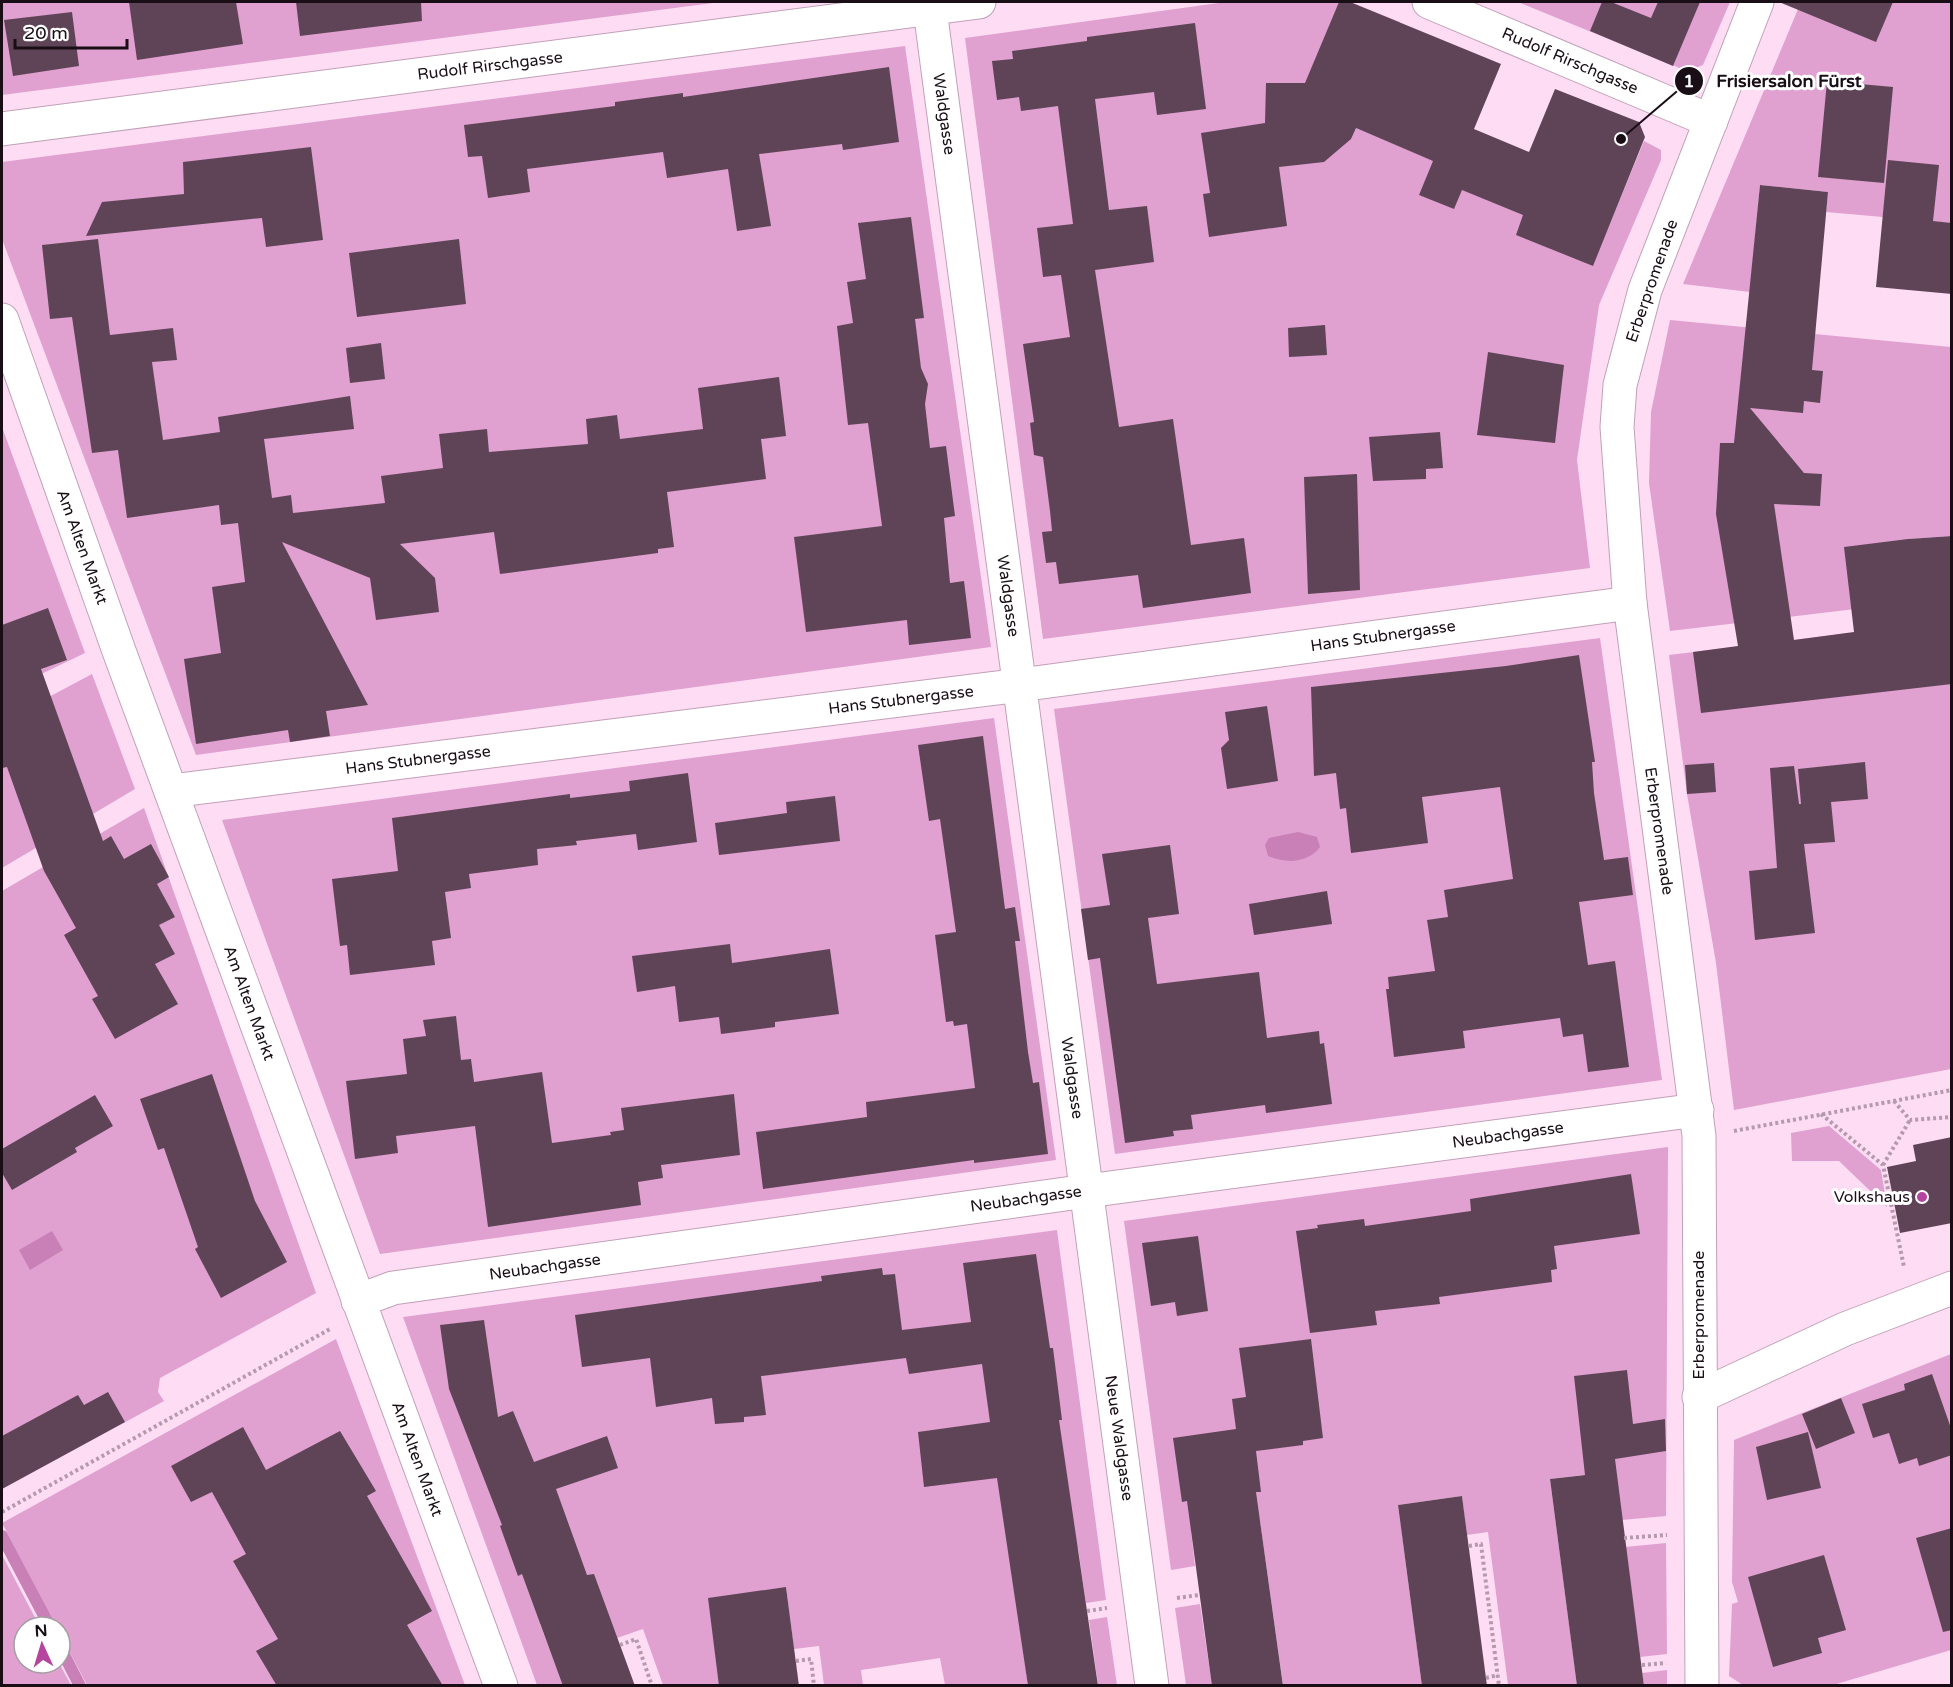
<svg xmlns="http://www.w3.org/2000/svg" width="1953" height="1687" viewBox="0 0 1953 1687" font-family="'Varela Round',sans-serif">
	<style>
		.green { fill: #e0a1d0 }
		.water { fill: #c880b6 }
		.lines { fill: none; stroke-linecap: round; stroke-linejoin: round }
		.stream { stroke: #c880b6; stroke-width: 12 }
		.building { fill: #5f4458 }
		.minor-casing { stroke: #c1a1b8; stroke-width: 35 }
		.path { stroke: #b59aad; stroke-width: 4; stroke-dasharray: 3 3; stroke-linecap: butt }
		.minor { stroke: #fff; stroke-width: 33 }
		.poi-dot { fill: #b5449f; stroke: #fff; stroke-width: 2 }
		.labels { text-anchor: middle; dominant-baseline: central; stroke-width: 6; stroke-linejoin: round; paint-order: stroke }
		.street-label { font-size: 16px; fill: #190e16; stroke: #fff }
		.poi-label { font-size: 16px; fill: #190e16; stroke: #fff; text-anchor: end }
		.leader { fill: none; stroke: #190e16; stroke-width: 2 }
		.callout-dot { fill: #190e16; stroke: #fff; stroke-width: 2 }
		.mark-label { font-size: 18px; text-anchor: middle; font-weight: bold; fill: #fff }
		.callout-label { font-size: 18px; text-anchor: middle; font-weight: bold; fill: #190e16; stroke: #fff; stroke-width: 6; stroke-linejoin: round; paint-order: stroke }
	</style>
	<rect width="100%" height="100%" fill="#fedcf4"/>
	<g class="green">
		<path d="M 2,2 L 721,2 L 2,95 Z"/>
		<path d="M 1226,2 L 1350,2 L 1400,22 L 1356,128 L 1606,233 L 1644,141 L 1661,150 L 1661,160 L 1599,305 L 1577,460 L 1590,568 L 1043,639 L 965,38 Z"/>
		<path d="M 1518,2 L 1730,2 L 1703,65 L 1687,71 Z"/>
		<path d="M 1801,2 L 1951,2 L 1951,223 L 1826,212 L 1828,192 L 1760,185 L 1750,292 L 1683,284 Z"/>
		<path d="M 905,46 L 991,647 L 196,755 L 2,239 L 2,162 Z"/>
		<path d="M 1670,320 L 1951,347 L 1951,536 L 1908,539 L 1910,573 L 1905,603 L 1670,631 L 1649,483 L 1651,412 Z"/>
		<path d="M 2,427 L 85,653 L 2,693 Z"/>
		<path d="M 1951,621 L 1951,1069 L 1734,1110 L 1716,963 L 1687,794 L 1669,655 Z"/>
		<path d="M 1600,638 L 1662,1080 L 1115,1154 L 1054,709 Z"/>
		<path d="M 92,674 L 135,789 L 2,868 L 2,722 Z"/>
		<path d="M 994,718 L 1056,1160 L 380,1254 L 222,820 Z"/>
		<path d="M 144,808 L 316,1293 L 160,1378 L 158,1392 L 164,1401 L 2,1489 L 2,891 Z"/>
		<path d="M 1829,1126 L 1881,1170 L 1887,1207 L 1839,1161 L 1792,1161 L 1791,1133 Z"/>
		<path d="M 1668,1147 L 1666,1516 L 1622,1520 L 1616,1471 L 1550,1479 L 1577,1685 L 1508,1685 L 1488,1532 L 1467,1535 L 1462,1496 L 1398,1505 L 1422,1685 L 1283,1685 L 1260,1521 L 1191,1531 L 1195,1566 L 1171,1570 L 1124,1221 Z"/>
		<path d="M 1057,1230 L 1106,1600 L 1086,1603 L 1078,1548 L 1010,1558 L 1028,1686 L 945,1685 L 940,1658 L 861,1670 L 863,1685 L 824,1685 L 819,1646 L 794,1649 L 786,1587 L 719,1685 L 663,1685 L 643,1629 L 617,1638 L 540,1624 L 563,1685 L 537,1685 L 403,1317 Z"/>
		<path d="M 336,1339 L 465,1685 L 87,1685 L 60,1634 L 60,1627 L 56,1627 L 2,1523 Z"/>
		<path d="M 1951,1354 L 1951,1650 L 1833,1685 L 1743,1685 L 1729,1676 L 1732,1604 L 1738,1602 L 1732,1582 L 1734,1440 Z"/>
		<path d="M 1666,1543 L 1667,1654 L 1640,1657 L 1625,1547 Z"/>
		<path d="M 2,1555 L 40,1627 L 24,1627 L 24,1663 L 59,1663 L 71,1685 L 2,1685 Z"/>
		<path d="M 1200,1604 L 1212,1685 L 1186,1685 L 1175,1608 Z"/>
		<path d="M 1107,1617 L 1117,1685 L 1098,1685 L 1089,1620 Z"/>
		<path d="M 1667,1670 L 1667,1685 L 1644,1685 L 1642,1673 Z"/>
	</g>
	<g class="water">
		<path d="M 1298,832 L 1317,837 L 1320,847 C 1308,863 1286,864 1268,856 L 1265,845 L 1269,838 Z"/>
		<path d="M 52,1231 L 63,1250 L 30,1270 L 19,1250 Z"/>
	</g>
	<g class="lines">
		<g class="stream">
			<path d="M 2,1536 L 50,1627"/>
			<path d="M 60,1647 L 80,1686"/>
		</g>
	</g>
	<g class="building">
		<path d="M 129,2 L 236,2 L 243,44 L 137,60 Z"/>
		<path d="M 296,2 L 421,2 L 422,21 L 300,36 Z"/>
		<path d="M 1339,2 L 1350,2 L 1501,64 L 1474,129 L 1529,152 L 1555,89 L 1639,122 L 1645,137 L 1593,266 L 1516,235 L 1523,215 L 1462,190 L 1454,209 L 1419,195 L 1433,161 L 1356,128 L 1351,139 L 1324,162 L 1279,167 L 1287,226 L 1209,237 L 1203,194 L 1210,193 L 1201,133 L 1265,123 L 1266,83 L 1305,83 Z"/>
		<path d="M 1602,2 L 1611,2 L 1651,18 L 1658,2 L 1700,2 L 1673,66 L 1590,31 Z"/>
		<path d="M 1779,2 L 1893,2 L 1876,42 Z"/>
		<path d="M 72,12 L 79,66 L 13,76 L 4,20 Z"/>
		<path d="M 1195,23 L 1206,109 L 1157,115 L 1154,92 L 1095,99 L 1109,210 L 1147,206 L 1154,262 L 1095,270 L 1119,427 L 1173,419 L 1191,545 L 1244,538 L 1251,593 L 1143,608 L 1138,575 L 1059,584 L 1056,562 L 1046,563 L 1042,532 L 1052,531 L 1050,511 L 1043,457 L 1034,455 L 1030,423 L 1034,422 L 1023,344 L 1070,337 L 1061,275 L 1043,277 L 1037,228 L 1073,224 L 1058,106 L 1021,111 L 1019,97 L 997,100 L 992,61 L 1013,59 L 1012,51 L 1087,41 L 1087,37 Z"/>
		<path d="M 889,67 L 899,142 L 843,150 L 842,144 L 759,154 L 771,226 L 737,231 L 728,169 L 667,178 L 663,152 L 527,169 L 530,192 L 488,198 L 482,156 L 468,157 L 464,125 L 615,106 L 615,102 L 683,93 L 683,97 Z"/>
		<path d="M 1827,81 L 1893,87 L 1884,183 L 1818,177 Z"/>
		<path d="M 311,147 L 323,240 L 266,247 L 262,218 L 86,236 L 102,202 L 184,194 L 183,162 Z"/>
		<path d="M 1888,160 L 1939,165 L 1933,221 L 1952,223 L 1952,294 L 1876,287 Z"/>
		<path d="M 1760,185 L 1828,192 L 1812,370 L 1823,371 L 1820,403 L 1804,401 L 1803,413 L 1750,408 L 1804,473 L 1822,474 L 1820,506 L 1774,504 L 1794,640 L 1854,632 L 1844,547 L 1908,539 L 1952,536 L 1952,684 L 1701,713 L 1693,652 L 1738,646 L 1716,514 L 1720,443 L 1734,443 Z"/>
		<path d="M 911,217 L 924,318 L 915,319 L 921,368 L 928,384 L 925,404 L 930,448 L 946,446 L 955,516 L 944,518 L 950,583 L 964,581 L 971,638 L 909,645 L 907,620 L 806,632 L 794,537 L 882,526 L 868,423 L 848,425 L 837,326 L 853,323 L 847,282 L 866,279 L 858,223 Z"/>
		<path d="M 98,239 L 110,335 L 173,328 L 177,360 L 152,362 L 163,440 L 220,432 L 218,417 L 350,396 L 354,429 L 264,439 L 272,498 L 291,495 L 293,513 L 385,503 L 381,476 L 443,468 L 439,434 L 487,429 L 489,452 L 588,444 L 586,419 L 617,415 L 620,439 L 703,429 L 698,388 L 779,377 L 786,436 L 761,439 L 766,479 L 667,492 L 674,547 L 658,549 L 658,553 L 500,574 L 494,532 L 400,544 L 435,578 L 439,612 L 376,620 L 370,578 L 282,542 L 368,705 L 326,711 L 330,736 L 290,742 L 288,730 L 196,744 L 184,659 L 221,653 L 212,587 L 245,582 L 238,523 L 221,525 L 219,505 L 127,518 L 118,450 L 92,453 L 72,317 L 50,319 L 42,245 Z"/>
		<path d="M 459,239 L 466,304 L 357,317 L 349,253 Z"/>
		<path d="M 1325,325 L 1327,355 L 1289,357 L 1288,328 Z"/>
		<path d="M 381,343 L 385,379 L 350,383 L 346,348 Z"/>
		<path d="M 1488,352 L 1564,365 L 1555,443 L 1477,435 Z"/>
		<path d="M 1440,432 L 1443,468 L 1426,469 L 1426,479 L 1373,481 L 1369,437 Z"/>
		<path d="M 1357,474 L 1360,590 L 1308,594 L 1304,477 Z"/>
		<path d="M 48,608 L 67,660 L 41,669 L 103,841 L 111,836 L 124,859 L 151,844 L 169,877 L 157,884 L 175,917 L 159,925 L 175,954 L 155,964 L 178,1004 L 115,1039 L 92,999 L 98,996 L 64,935 L 76,928 L 44,871 L 7,767 L 2,768 L 2,625 Z"/>
		<path d="M 1579,655 L 1595,762 L 1592,762 L 1594,793 L 1604,860 L 1628,857 L 1633,895 L 1579,902 L 1588,965 L 1615,961 L 1629,1067 L 1588,1072 L 1583,1034 L 1563,1037 L 1560,1018 L 1463,1031 L 1465,1048 L 1394,1057 L 1386,989 L 1389,989 L 1388,977 L 1435,971 L 1427,920 L 1448,917 L 1444,890 L 1513,879 L 1500,787 L 1422,797 L 1428,843 L 1351,853 L 1346,808 L 1340,809 L 1336,773 L 1314,776 L 1311,687 L 1506,666 Z"/>
		<path d="M 1267,706 L 1278,781 L 1227,789 L 1221,748 L 1229,740 L 1225,712 Z"/>
		<path d="M 983,736 L 1005,909 L 1015,907 L 1020,941 L 1015,941 L 1028,1052 L 1033,1083 L 1039,1082 L 1048,1154 L 974,1163 L 974,1160 L 763,1189 L 756,1132 L 867,1117 L 866,1102 L 975,1088 L 967,1024 L 954,1026 L 953,1021 L 946,1022 L 935,935 L 956,932 L 940,819 L 929,821 L 918,745 Z"/>
		<path d="M 1865,762 L 1868,799 L 1831,802 L 1835,842 L 1804,844 L 1815,933 L 1755,940 L 1749,871 L 1777,868 L 1770,768 L 1794,766 L 1799,804 L 1801,804 L 1798,769 Z"/>
		<path d="M 1714,763 L 1716,792 L 1687,794 L 1685,765 Z"/>
		<path d="M 688,773 L 697,842 L 638,850 L 636,834 L 576,841 L 577,845 L 537,849 L 538,865 L 469,874 L 471,888 L 445,892 L 451,938 L 432,941 L 435,965 L 350,975 L 347,945 L 340,946 L 332,879 L 398,871 L 392,818 L 570,794 L 570,798 L 630,791 L 629,781 Z"/>
		<path d="M 835,796 L 840,841 L 719,855 L 715,823 L 787,813 L 786,802 Z"/>
		<path d="M 1170,845 L 1179,914 L 1148,918 L 1157,984 L 1259,972 L 1267,1038 L 1319,1031 L 1320,1044 L 1324,1043 L 1332,1104 L 1266,1113 L 1265,1105 L 1191,1115 L 1193,1129 L 1173,1131 L 1174,1136 L 1125,1143 L 1100,958 L 1088,960 L 1081,909 L 1110,905 L 1102,854 Z"/>
		<path d="M 1327,891 L 1332,924 L 1254,935 L 1249,904 Z"/>
		<path d="M 730,944 L 732,963 L 830,949 L 839,1014 L 775,1022 L 775,1027 L 721,1034 L 719,1017 L 679,1022 L 675,986 L 637,992 L 632,956 Z"/>
		<path d="M 456,1016 L 461,1060 L 471,1059 L 474,1082 L 542,1072 L 552,1143 L 611,1135 L 610,1132 L 624,1130 L 621,1108 L 734,1094 L 740,1155 L 661,1165 L 663,1178 L 638,1182 L 641,1205 L 488,1227 L 475,1126 L 396,1136 L 398,1153 L 355,1159 L 346,1081 L 407,1074 L 403,1039 L 426,1036 L 423,1020 Z"/>
		<path d="M 212,1074 L 255,1201 L 287,1262 L 221,1298 L 195,1249 L 198,1247 L 164,1148 L 158,1150 L 140,1099 Z"/>
		<path d="M 95,1095 L 113,1126 L 75,1148 L 77,1152 L 12,1190 L 2,1173 L 2,1149 Z"/>
		<path d="M 1952,1137 L 1952,1223 L 1900,1233 L 1887,1167 L 1916,1161 L 1913,1145 Z"/>
		<path d="M 1631,1174 L 1640,1234 L 1554,1246 L 1557,1269 L 1551,1270 L 1552,1282 L 1439,1297 L 1440,1304 L 1375,1311 L 1377,1325 L 1310,1333 L 1296,1231 L 1318,1228 L 1317,1225 L 1364,1219 L 1365,1226 L 1471,1211 L 1470,1199 Z"/>
		<path d="M 1198,1236 L 1208,1311 L 1177,1316 L 1175,1302 L 1151,1306 L 1142,1243 Z"/>
		<path d="M 1036,1254 L 1050,1348 L 1053,1348 L 1062,1420 L 1059,1420 L 1098,1686 L 1028,1686 L 997,1478 L 924,1487 L 918,1432 L 990,1422 L 982,1364 L 909,1374 L 906,1358 L 761,1376 L 766,1415 L 744,1417 L 744,1422 L 715,1424 L 712,1398 L 656,1407 L 650,1358 L 582,1367 L 575,1315 L 822,1281 L 821,1276 L 882,1268 L 883,1275 L 895,1274 L 902,1330 L 971,1322 L 963,1263 Z"/>
		<path d="M 484,1320 L 498,1417 L 513,1411 L 534,1462 L 607,1436 L 618,1468 L 556,1489 L 587,1575 L 594,1574 L 635,1686 L 563,1686 L 522,1574 L 518,1576 L 500,1526 L 502,1525 L 449,1389 L 440,1325 Z"/>
		<path d="M 1311,1339 L 1323,1438 L 1303,1441 L 1303,1445 L 1256,1451 L 1261,1492 L 1256,1492 L 1283,1686 L 1212,1686 L 1187,1501 L 1182,1502 L 1173,1438 L 1236,1429 L 1232,1399 L 1246,1397 L 1239,1348 Z"/>
		<path d="M 1627,1370 L 1633,1424 L 1665,1419 L 1666,1451 L 1615,1459 L 1644,1686 L 1577,1686 L 1550,1479 L 1585,1475 L 1574,1376 Z"/>
		<path d="M 1932,1374 L 1952,1431 L 1952,1455 L 1919,1466 L 1917,1458 L 1899,1464 L 1889,1433 L 1873,1438 L 1862,1404 L 1905,1390 L 1904,1384 Z"/>
		<path d="M 108,1392 L 125,1422 L 2,1489 L 2,1436 L 78,1395 L 84,1405 Z"/>
		<path d="M 1841,1398 L 1855,1433 L 1816,1449 L 1802,1414 Z"/>
		<path d="M 243,1427 L 266,1470 L 340,1431 L 376,1491 L 367,1496 L 432,1611 L 407,1625 L 443,1686 L 277,1686 L 256,1651 L 278,1639 L 233,1561 L 246,1554 L 212,1492 L 191,1502 L 171,1466 Z"/>
		<path d="M 1808,1432 L 1821,1488 L 1767,1500 L 1756,1447 Z"/>
		<path d="M 1462,1496 L 1487,1686 L 1422,1686 L 1398,1505 Z"/>
		<path d="M 1952,1528 L 1952,1630 L 1943,1632 L 1916,1538 Z"/>
		<path d="M 1824,1555 L 1846,1630 L 1818,1638 L 1822,1653 L 1773,1667 L 1748,1577 Z"/>
		<path d="M 786,1587 L 799,1686 L 719,1686 L 708,1598 Z"/>
	</g>
	<g class="lines">
		<g class="minor-casing">
			<g id="minor">
				<path d="M 929,2 L 1152,1686"/>
				<path d="M 1429,2 L 1711,121"/>
				<path d="M 2,129 L 979,2"/>
				<path d="M 2,320 L 119,651 L 501,1686"/>
				<path d="M 171,791 L 1020,685 L 1630,603"/>
				<path d="M 358,1301 L 393,1288 L 1087,1191 L 1697,1110"/>
				<path d="M 1699,1397 L 1845,1329 L 1952,1288"/>
				<path d="M 1702,1686 L 1699,1136 L 1630,603 L 1617,427 L 1620,385 L 1645,290 L 1757,2"/>
			</g>
		</g>
		<g class="path">
			<path d="M 1894,1101 L 1910,1120 L 1952,1117"/>
			<path d="M 1821,1114 L 1883,1165 L 1904,1267"/>
			<path d="M 1734,1131 L 1952,1090"/>
			<path d="M 1883,1165 L 1910,1120"/>
			<path d="M 2,1512 L 330,1329"/>
			<path d="M 1624,1538 L 1667,1535"/>
			<path d="M 1469,1546 L 1481,1544 L 1499,1686"/>
			<path d="M 1177,1598 L 1199,1595"/>
			<path d="M 1087,1611 L 1107,1608"/>
			<path d="M 620,1645 L 636,1639 L 652,1686"/>
			<path d="M 796,1661 L 811,1659 L 814,1686"/>
			<path d="M 1642,1665 L 1666,1663"/>
			<path d="M 1486,1678 L 1498,1675"/>
		</g>
		<use href="#minor" class="minor"/>
	</g>
	<circle class="poi-dot" cx="1922" cy="1197" r="6"/>
	<g class="labels">
		<g class="street-label">
			<text transform="translate(1570 61) rotate(23)">Rudolf Rirschgasse</text>
			<text transform="translate(490 66) rotate(-7)">Rudolf Rirschgasse</text>
			<text transform="translate(944 114) rotate(82)">Waldgasse</text>
			<text transform="translate(1652 281) rotate(-71)">Erberpromenade</text>
			<text transform="translate(82 547) rotate(70)">Am Alten Markt</text>
			<text transform="translate(1008 596) rotate(82)">Waldgasse</text>
			<text transform="translate(1383 636) rotate(-8)">Hans Stubnergasse</text>
			<text transform="translate(901 700) rotate(-7)">Hans Stubnergasse</text>
			<text transform="translate(418 760) rotate(-7)">Hans Stubnergasse</text>
			<text transform="translate(1659 831) rotate(82)">Erberpromenade</text>
			<text transform="translate(249 1003) rotate(70)">Am Alten Markt</text>
			<text transform="translate(1072 1078) rotate(82)">Waldgasse</text>
			<text transform="translate(1508 1135) rotate(-8)">Neubachgasse</text>
			<text transform="translate(1026 1199) rotate(-8)">Neubachgasse</text>
			<text transform="translate(545 1267) rotate(-8)">Neubachgasse</text>
			<text transform="translate(1699 1315) rotate(-90)">Erberpromenade</text>
			<text transform="translate(1119 1438) rotate(82)">Neue Waldgasse</text>
			<text transform="translate(417 1459) rotate(70)">Am Alten Markt</text>
		</g>
		<g class="poi-label">
			<text x="1910" y="1197">Volkshaus</text>
		</g>
	</g>
	<path class="leader" d="M1621 139L1689 81"/>
	<g class="callout-dot">
		<circle cx="1621" cy="139" r="6"/>
		<circle cx="1689" cy="81" r="15"/>
	</g>
	<g class="mark-label">
		<text x="1689" y="87">1</text>
	</g>
	<g class="callout-label">
		<text x="1789" y="87">Frisiersalon Fürst</text>
	</g>
	<rect width="1953" height="1687" fill="none" stroke="#190e16" stroke-width="6"/>
	<g transform="translate(42 1645) rotate(356)"><circle r="28" fill="#ffffff" stroke="#a39fa2" stroke-width="1.5"/>
	<path d="M0-4.5L10 22L0 15L-10 22Z" fill="#b5449f"/>
	<text y="-9" font-size="16" font-weight="bold" text-anchor="middle" fill="#190e16">N</text>
	</g>
	<path d="M15 39v9h112v-9" fill="none" stroke="#190e16" stroke-width="3"/>
	<text x="24" y="39" font-size="18" fill="#190e16" stroke="#ffffff" stroke-width="4.5" paint-order="stroke">20 m</text>
</svg>
